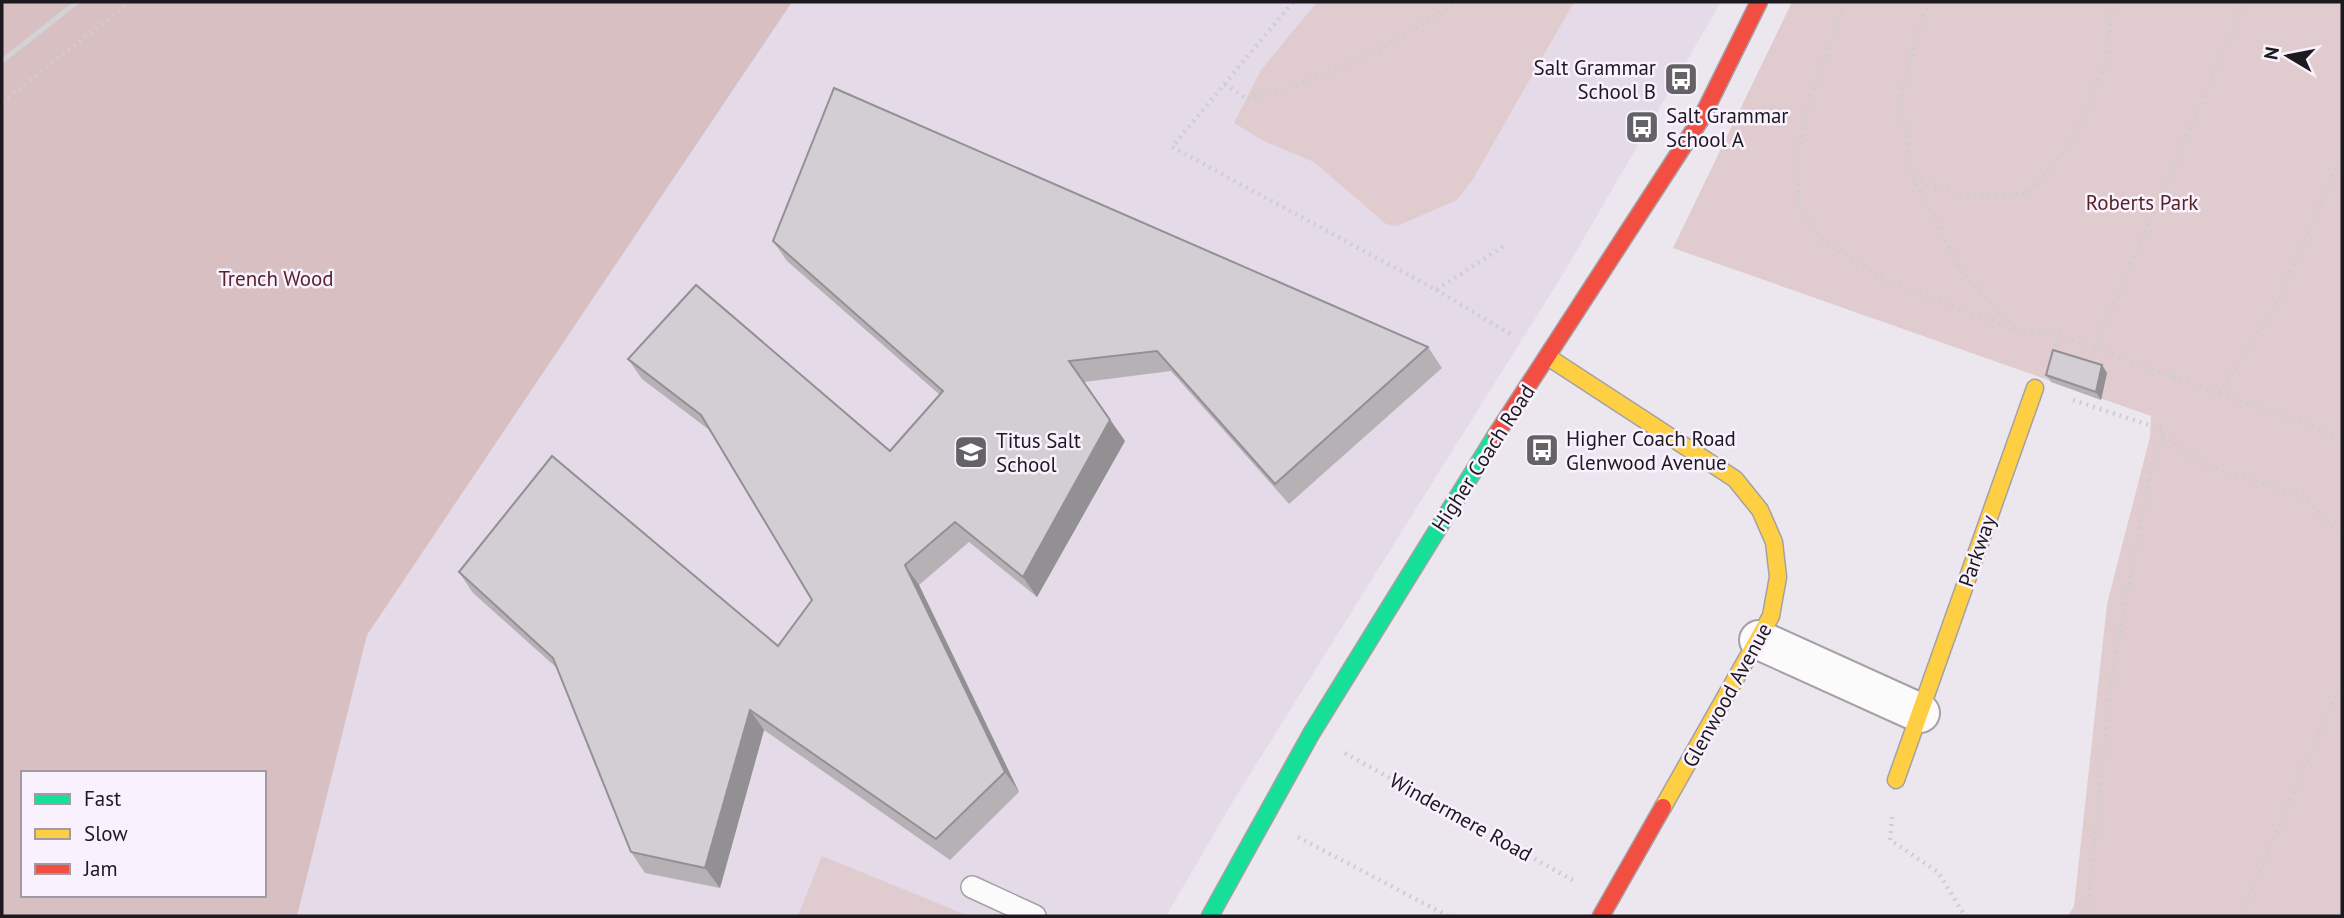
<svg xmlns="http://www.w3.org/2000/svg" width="2344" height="918" viewBox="0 0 2344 918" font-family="'PT Sans',sans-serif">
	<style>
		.built { fill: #e4dae8 }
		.green { fill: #e0ccce }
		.forest { fill: #d7bfc2; fill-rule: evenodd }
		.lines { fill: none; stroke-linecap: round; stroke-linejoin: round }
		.lane-casing { stroke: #a4a1a6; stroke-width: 24 }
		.street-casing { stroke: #a4a1a6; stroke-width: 42 }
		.fast-casing { stroke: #a4a1a6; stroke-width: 19 }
		.slow-casing { stroke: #a4a1a6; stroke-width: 19 }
		.jam-casing { stroke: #a4a1a6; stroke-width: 19 }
		.path { stroke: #cfcecf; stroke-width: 4.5; stroke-dasharray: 2 5; stroke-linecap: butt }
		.lane { stroke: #fcfbfc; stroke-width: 21 }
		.street { stroke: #fcfbfc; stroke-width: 38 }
		.fast { stroke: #16e098; stroke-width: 16 }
		.slow { stroke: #ffcf43; stroke-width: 16 }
		.jam { stroke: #f24e42; stroke-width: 16 }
		.rail { stroke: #d3d2d4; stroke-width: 5 }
		.wall { fill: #b5b1b5 }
		.shaded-wall { fill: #939094 }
		.building { fill: #d2ced3; stroke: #939094; stroke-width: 2 }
		.labels { text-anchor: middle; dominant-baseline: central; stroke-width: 5; stroke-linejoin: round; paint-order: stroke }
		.poi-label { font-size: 21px; fill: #1d1a1f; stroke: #faf1ff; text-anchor: start }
		.park-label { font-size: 21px; fill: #572426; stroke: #faf1ff }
		.street-label { font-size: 21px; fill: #1d1a1f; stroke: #faf1ff }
	</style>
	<rect width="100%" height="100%" fill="#ece7ee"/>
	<path class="built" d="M 792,2 L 1721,2 L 1566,269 L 1232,803 L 1166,916 L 297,916 L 367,635 Z"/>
	<g class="green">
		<path d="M 1317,2 L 1574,2 L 1473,179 L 1457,200 L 1397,226 L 1386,224 L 1314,162 L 1264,141 L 1234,123 L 1261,70 Z"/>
		<path d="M 1792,2 L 2342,2 L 2342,916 L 2068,916 L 2074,906 L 2107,604 L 2150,437 L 2151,416 L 1673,248 Z"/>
		<path d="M 822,856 L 969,916 L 798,916 Z"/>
	</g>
	<path class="forest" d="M 2,2 L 792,2 L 367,635 L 297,916 L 2,916 ZM 23,773 L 264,773 L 264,895 L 23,895 Z"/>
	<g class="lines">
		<g class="lane-casing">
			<path id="lane" d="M 972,887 L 1035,916"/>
		</g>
		<g class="street-casing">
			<path id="street" d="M 1759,640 L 1920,713"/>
		</g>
		<g class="fast-casing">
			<path id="fast" d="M 1210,916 L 1311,734 L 1496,435"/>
		</g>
		<g class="slow-casing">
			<g id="slow">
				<path d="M 1548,357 L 1735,479 L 1760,510 L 1774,542 L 1778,577 L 1771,616 L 1663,807"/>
				<path d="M 1896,780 L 2035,388"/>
			</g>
		</g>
		<g class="jam-casing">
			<g id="jam">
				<path d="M 1496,435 L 1701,119 L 1759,2"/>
				<path d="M 1601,916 L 1663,807"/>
			</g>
		</g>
		<g class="path">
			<path d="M 1293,2 L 1172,147 L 1436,290 L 1507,244"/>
			<path d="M 1845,2 L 1810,99 L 1796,164 L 1799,205 L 1823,241 L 1885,280 L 2018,331 L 2060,335 L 2176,378 L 2174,378 L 2342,437"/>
			<path d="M 1931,2 L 1924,12 L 1900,99 L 1913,178 L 1962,273 L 2015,328"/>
			<path d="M 1225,84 L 1247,99 C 1264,94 1282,90 1299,84 C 1353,65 1409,35 1456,2"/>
			<path d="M 2,102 L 129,2"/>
			<path d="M 1914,179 L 1963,196 L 2028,193 L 2073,142 L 2104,67 L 2113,2"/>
			<path d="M 1436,290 L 1514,336"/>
			<path d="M 2095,348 L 2245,2"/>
			<path d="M 2052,353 L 2060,335"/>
			<path d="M 2220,393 L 2278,302 L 2342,155"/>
			<path d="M 2073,400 L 2164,430 L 2149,479 L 2112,675 L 2087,916"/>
			<path d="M 2162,436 L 2207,466 L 2303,497 L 2342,536"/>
			<path d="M 1345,753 L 1576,882"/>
			<path d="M 1892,817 L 1890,840 L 1938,872 L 1965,916"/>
			<path d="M 1298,837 L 1448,916"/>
			<path d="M 2240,916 L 2342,681"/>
		</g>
		<use href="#lane" class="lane"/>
		<use href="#street" class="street"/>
		<use href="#fast" class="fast"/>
		<use href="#slow" class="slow"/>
		<use href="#jam" class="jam"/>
		<path class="rail" d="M 2,61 L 77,2"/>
	</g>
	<g class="wall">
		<path d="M 773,241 L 1428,347 L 1442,368 L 1289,504 L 1171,371 L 1084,382 L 1125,441 L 1037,597 L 969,542 L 919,585 L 1019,792 L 950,860 L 764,730 L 720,888 L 645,873 L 631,852 L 558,669 L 473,593 L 459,572 L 778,646 L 812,600 L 712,432 L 642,379 L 628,359 L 890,451 L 940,395 L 787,261 Z"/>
		<path d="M 2102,365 L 2107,373 L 2101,400 L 2051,382 L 2046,375 Z"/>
	</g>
	<g class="shaded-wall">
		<path d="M 1069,361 L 1125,441 L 1037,597 L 1023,577 Z"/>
		<path d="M 2102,365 L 2107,373 L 2101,400 L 2096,392 Z"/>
		<path d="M 905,565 L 919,585 L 1019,792 L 1005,772 Z"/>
		<path d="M 750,710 L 764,730 L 720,888 L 705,868 Z"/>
	</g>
	<g class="building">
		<path d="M 834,88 L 1428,347 L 1275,484 L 1157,351 L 1069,361 L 1110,420 L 1023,577 L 955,522 L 905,565 L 1005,772 L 936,839 L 750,710 L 705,868 L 631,852 L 553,658 L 459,572 L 552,456 L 778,646 L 812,600 L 701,415 L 628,359 L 696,285 L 890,451 L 943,391 L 773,241 Z"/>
		<path d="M 2053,350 L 2102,365 L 2096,392 L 2046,375 Z"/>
	</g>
	<defs>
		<g id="bus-square" transform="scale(1.75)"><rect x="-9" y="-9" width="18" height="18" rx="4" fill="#656267" stroke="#faf1ff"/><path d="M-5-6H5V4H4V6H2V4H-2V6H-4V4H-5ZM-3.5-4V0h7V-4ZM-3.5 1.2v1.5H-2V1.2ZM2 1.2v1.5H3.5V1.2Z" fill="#fff"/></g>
		<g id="school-square" transform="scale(1.75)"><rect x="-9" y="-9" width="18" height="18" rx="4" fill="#656267" stroke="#faf1ff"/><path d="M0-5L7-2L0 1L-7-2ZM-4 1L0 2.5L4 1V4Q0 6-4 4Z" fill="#fff"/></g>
	</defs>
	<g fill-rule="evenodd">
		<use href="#bus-square" x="1681" y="79"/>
		<use href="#bus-square" x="1642" y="127"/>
		<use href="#bus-square" x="1542" y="450"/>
		<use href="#school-square" x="971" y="452"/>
	</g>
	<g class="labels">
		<g class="poi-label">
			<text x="1656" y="67" text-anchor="end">Salt Grammar<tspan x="1656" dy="24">School B</tspan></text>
			<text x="1666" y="115">Salt Grammar<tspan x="1666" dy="24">School A</tspan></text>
			<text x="1566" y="438">Higher Coach Road<tspan x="1566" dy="24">Glenwood Avenue</tspan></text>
			<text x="996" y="440">Titus Salt<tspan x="996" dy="24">School</tspan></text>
		</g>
		<g class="park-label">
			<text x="2142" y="202">Roberts Park</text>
			<text x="276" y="278">Trench Wood</text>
		</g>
		<g class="street-label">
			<text transform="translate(1483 458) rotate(-57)">Higher Coach Road</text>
			<text transform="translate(1977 551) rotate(-71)">Parkway</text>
			<text transform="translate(1727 695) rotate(-61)">Glenwood Avenue</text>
			<text transform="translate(1461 817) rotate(29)">Windermere Road</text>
		</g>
	</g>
	<rect width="2344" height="918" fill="none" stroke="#1d1a1f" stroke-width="7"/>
	<rect x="21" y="771" width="245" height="126" fill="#faf1ff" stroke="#a29ba5" stroke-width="2"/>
	<rect x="35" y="794" width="35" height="10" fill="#16e098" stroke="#a29ba5" stroke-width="2"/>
	<text x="84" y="806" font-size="21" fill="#1d1a1f">Fast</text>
	<rect x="35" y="829" width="35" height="10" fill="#ffcf43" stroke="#a29ba5" stroke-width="2"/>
	<text x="84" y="841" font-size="21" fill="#1d1a1f">Slow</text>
	<rect x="35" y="864" width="35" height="10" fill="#f24e42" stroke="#a29ba5" stroke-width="2"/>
	<text x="84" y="876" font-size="21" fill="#1d1a1f">Jam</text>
	<g transform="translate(2288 56) rotate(280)" stroke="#faf1ff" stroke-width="5" paint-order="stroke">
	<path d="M0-5L12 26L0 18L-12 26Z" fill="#1d1a1f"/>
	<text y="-10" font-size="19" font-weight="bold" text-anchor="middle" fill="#1d1a1f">N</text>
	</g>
</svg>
